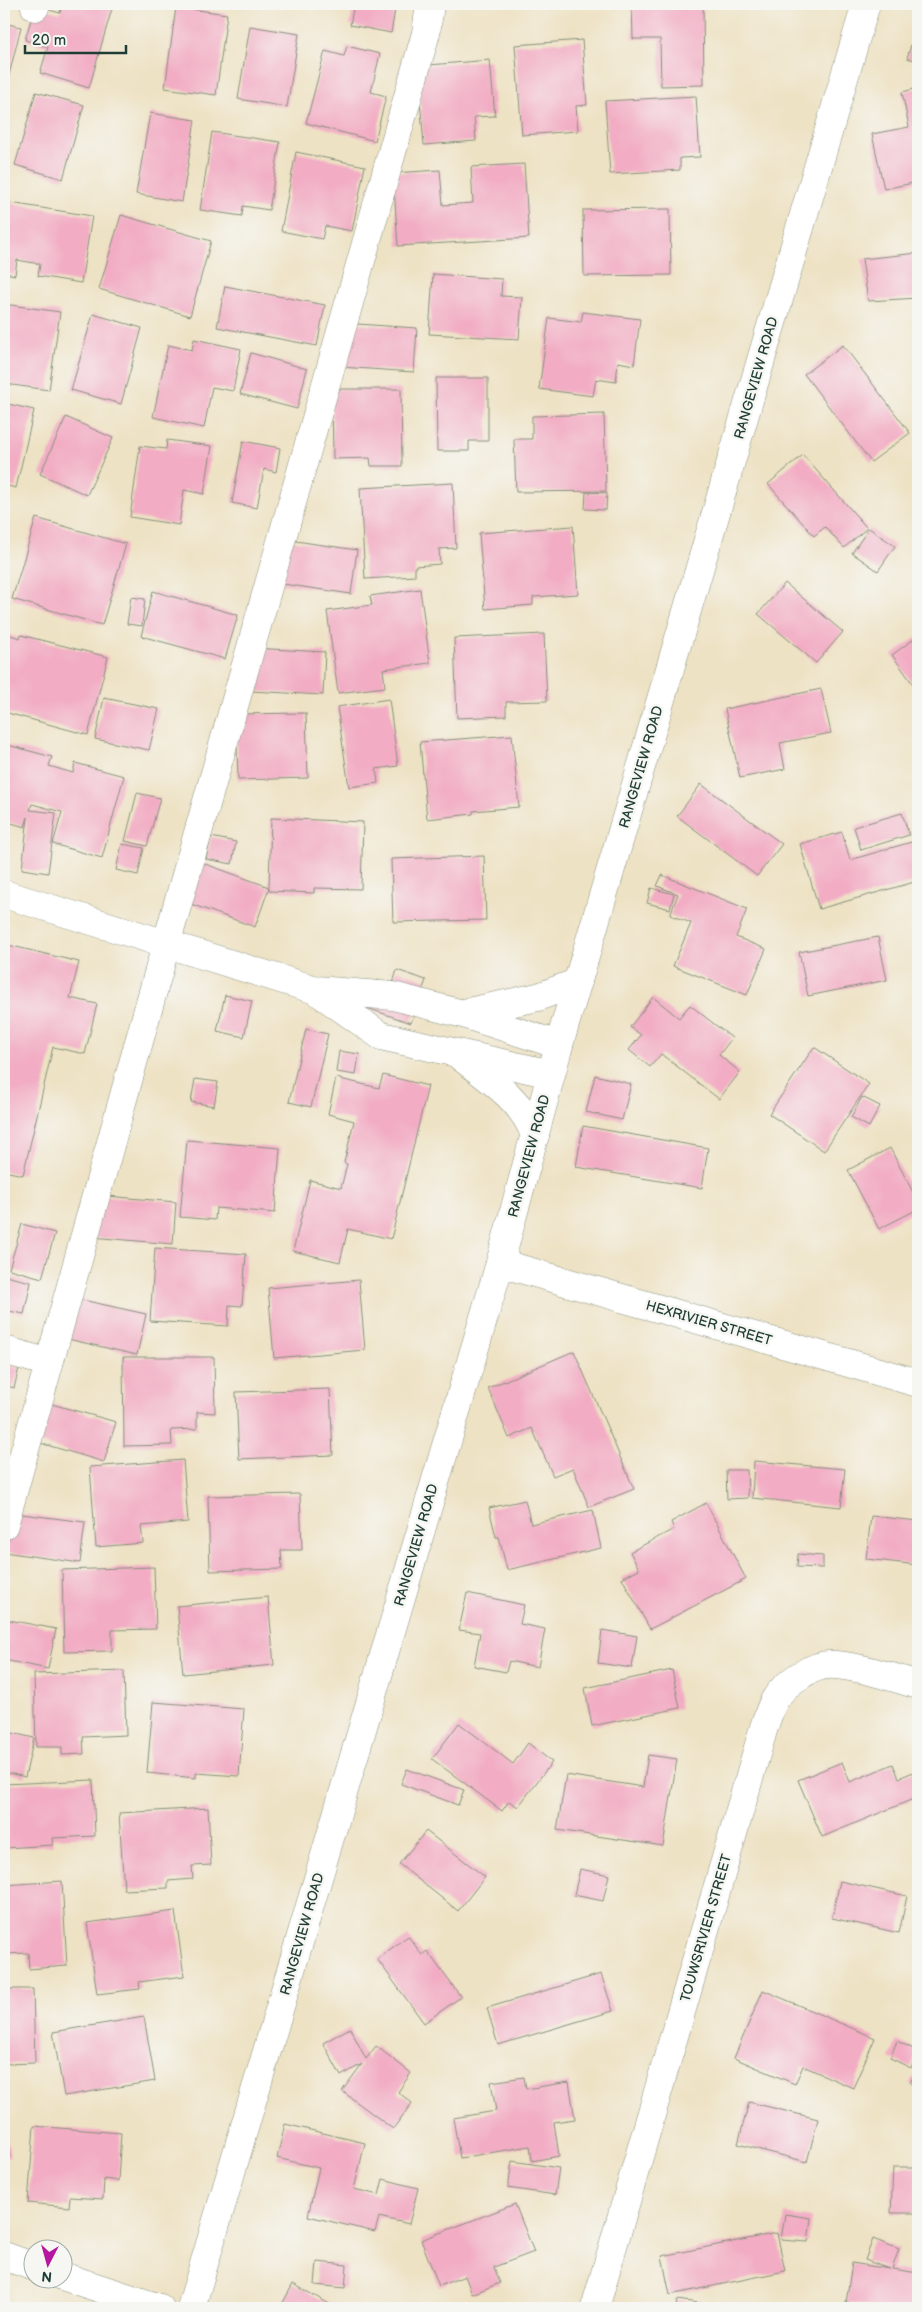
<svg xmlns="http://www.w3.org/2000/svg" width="922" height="2312" viewBox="0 0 922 2312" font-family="'Balsamiq Sans',sans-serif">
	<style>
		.building { fill: #f2adc4 }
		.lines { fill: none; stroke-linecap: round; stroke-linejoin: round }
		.minor-casing { stroke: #86907c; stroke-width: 29 }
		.minor { stroke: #fff; stroke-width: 28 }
		.labels { text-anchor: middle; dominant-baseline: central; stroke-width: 5; stroke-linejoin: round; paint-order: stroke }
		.street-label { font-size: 14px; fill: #1f3d34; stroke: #f6f6f2 }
	</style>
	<rect width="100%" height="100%" fill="#f6f6f2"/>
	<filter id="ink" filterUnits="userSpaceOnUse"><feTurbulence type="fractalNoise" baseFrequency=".02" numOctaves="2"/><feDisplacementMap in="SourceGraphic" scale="10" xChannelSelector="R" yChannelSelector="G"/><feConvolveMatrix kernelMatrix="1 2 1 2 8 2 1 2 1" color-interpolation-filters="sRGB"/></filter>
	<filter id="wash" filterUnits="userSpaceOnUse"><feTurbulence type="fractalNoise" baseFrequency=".0096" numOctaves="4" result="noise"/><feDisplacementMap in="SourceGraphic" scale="20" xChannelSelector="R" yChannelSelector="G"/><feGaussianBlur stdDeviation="1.12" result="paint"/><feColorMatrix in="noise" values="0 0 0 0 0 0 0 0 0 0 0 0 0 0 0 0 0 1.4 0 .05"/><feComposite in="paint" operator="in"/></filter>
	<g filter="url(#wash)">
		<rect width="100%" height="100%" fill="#eee2c4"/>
		<g id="blocks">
			<g class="building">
				<path d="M 62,4 L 113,5 L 89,88 L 40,73 L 48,47 L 25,40 L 35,6 L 60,13 Z"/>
				<path d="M 354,4 L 396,4 L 391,33 L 350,25 Z"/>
				<path d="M 632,4 L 703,4 L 704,85 L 661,86 L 660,39 L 633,39 Z"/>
				<path d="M 176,7 L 227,14 L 216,95 L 165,88 Z"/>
				<path d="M 4,23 L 21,27 L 4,95 Z"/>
				<path d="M 917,25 L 918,26 L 918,61 L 907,58 Z"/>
				<path d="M 250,26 L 299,34 L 287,107 L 238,99 Z"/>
				<path d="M 582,40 L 587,105 L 576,106 L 578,131 L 522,135 L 515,45 Z"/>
				<path d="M 347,46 L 380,54 L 371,92 L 386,96 L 375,141 L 306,123 L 325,51 L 344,56 Z"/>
				<path d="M 490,60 L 495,116 L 474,117 L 476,141 L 424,145 L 417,66 Z"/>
				<path d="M 918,88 L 918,182 L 884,189 L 872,134 L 909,127 L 902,92 Z"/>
				<path d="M 36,92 L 84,105 L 63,179 L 15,165 Z"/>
				<path d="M 696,96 L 700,157 L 680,158 L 680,170 L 610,174 L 605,101 Z"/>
				<path d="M 150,113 L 195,120 L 182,202 L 136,194 Z"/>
				<path d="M 212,132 L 280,142 L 269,210 L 243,206 L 242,216 L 200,210 Z"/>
				<path d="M 296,152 L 365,166 L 352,231 L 325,226 L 322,239 L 281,231 Z"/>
				<path d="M 524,164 L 529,238 L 398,246 L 393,173 L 440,170 L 443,205 L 473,203 L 471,167 Z"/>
				<path d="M 4,202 L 92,216 L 81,283 L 38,276 L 40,264 L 17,260 L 15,275 L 4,273 Z"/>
				<path d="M 670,209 L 671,275 L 584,276 L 583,210 Z"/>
				<path d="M 121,215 L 211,241 L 190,316 L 99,289 Z"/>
				<path d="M 918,253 L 918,298 L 868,301 L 862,259 Z"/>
				<path d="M 433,274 L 502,279 L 501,296 L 522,297 L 519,339 L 429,334 Z"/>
				<path d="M 225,286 L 325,305 L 317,346 L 217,327 Z"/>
				<path d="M 4,304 L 60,312 L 49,390 L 5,384 Z"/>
				<path d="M 583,312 L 640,319 L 634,365 L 618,362 L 616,382 L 596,379 L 593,396 L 539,389 L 549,318 L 581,322 Z"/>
				<path d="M 93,314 L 142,328 L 121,404 L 71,390 Z"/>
				<path d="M 342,323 L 417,328 L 414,372 L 340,367 Z"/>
				<path d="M 194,339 L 241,349 L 233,391 L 212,387 L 204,428 L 153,417 L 168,345 L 192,350 Z"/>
				<path d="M 843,345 L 910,433 L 871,462 L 804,374 Z"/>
				<path d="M 251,353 L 307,369 L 297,409 L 240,394 Z"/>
				<path d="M 436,378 L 488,378 L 488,441 L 469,441 L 469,451 L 437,451 Z"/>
				<path d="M 332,389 L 401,389 L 402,466 L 371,466 L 370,458 L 333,459 Z"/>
				<path d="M 4,403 L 34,410 L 16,488 L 4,485 Z"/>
				<path d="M 604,414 L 606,491 L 516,492 L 514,439 L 532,439 L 532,416 Z"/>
				<path d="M 66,417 L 113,438 L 87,495 L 40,474 Z"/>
				<path d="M 167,440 L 212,446 L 204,494 L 184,490 L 179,525 L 130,517 L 140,446 L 166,449 Z"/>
				<path d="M 243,441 L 280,448 L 276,472 L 264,469 L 257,508 L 232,503 Z"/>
				<path d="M 803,455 L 867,528 L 844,548 L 825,527 L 814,536 L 768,484 Z"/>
				<path d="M 453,483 L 456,548 L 439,549 L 440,564 L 415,566 L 415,576 L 365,579 L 360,488 Z"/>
				<path d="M 586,492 L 607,493 L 606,510 L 585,509 Z"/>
				<path d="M 36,518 L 126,544 L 102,625 L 12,599 Z"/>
				<path d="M 573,526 L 578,594 L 533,597 L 533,605 L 485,609 L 479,533 Z"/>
				<path d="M 869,528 L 895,546 L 878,571 L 852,553 Z"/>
				<path d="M 282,539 L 357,550 L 351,594 L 276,583 Z"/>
				<path d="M 785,583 L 843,632 L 816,663 L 758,614 Z"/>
				<path d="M 420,589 L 430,663 L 383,669 L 385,687 L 338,693 L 327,611 L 372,605 L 370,596 Z"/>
				<path d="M 153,591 L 238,615 L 225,659 L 141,636 Z"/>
				<path d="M 131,597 L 145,599 L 142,626 L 127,624 Z"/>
				<path d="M 4,633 L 20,638 L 21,635 L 108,657 L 88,735 L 4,712 Z"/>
				<path d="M 544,634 L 547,701 L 506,702 L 506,716 L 457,718 L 454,638 Z"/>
				<path d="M 918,636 L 918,691 L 892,655 Z"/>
				<path d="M 253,648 L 325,652 L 323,695 L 250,691 Z"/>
				<path d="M 821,689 L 831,733 L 780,743 L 785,769 L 740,778 L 725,709 Z"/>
				<path d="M 104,698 L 159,709 L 149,750 L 95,739 Z"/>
				<path d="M 389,699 L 398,766 L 376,769 L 378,783 L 349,787 L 337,707 Z"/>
				<path d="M 306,713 L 308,778 L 238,780 L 236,714 Z"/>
				<path d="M 512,735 L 519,807 L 473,811 L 473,814 L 427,819 L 420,742 Z"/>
				<path d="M 4,744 L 52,757 L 49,766 L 73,773 L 75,763 L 124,776 L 102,858 L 53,844 L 62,812 L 32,804 L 30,810 L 56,813 L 48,873 L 22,869 L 28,817 L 25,827 L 4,821 Z"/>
				<path d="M 701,784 L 782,844 L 757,876 L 677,816 Z"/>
				<path d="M 137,793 L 160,798 L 147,846 L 125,841 Z"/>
				<path d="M 902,813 L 909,835 L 861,850 L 854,827 Z"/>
				<path d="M 271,818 L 363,822 L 361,889 L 314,888 L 314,893 L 269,891 L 269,888 L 255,927 L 185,902 L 200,862 L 269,887 Z"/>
				<path d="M 842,832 L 850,860 L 918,840 L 918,881 L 819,909 L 800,844 Z"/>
				<path d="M 211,837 L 236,842 L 232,864 L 206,859 Z"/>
				<path d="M 122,844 L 144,848 L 138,875 L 116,870 Z"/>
				<path d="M 484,856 L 486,920 L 393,922 L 391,859 Z"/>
				<path d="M 662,875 L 747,909 L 736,937 L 766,949 L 747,995 L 673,966 L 691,923 L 670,915 L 678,894 L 657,886 Z"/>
				<path d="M 651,888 L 674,894 L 670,909 L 647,903 Z"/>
				<path d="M 878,937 L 887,980 L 808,996 L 799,952 Z"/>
				<path d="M 4,944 L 79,962 L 70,998 L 97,1004 L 85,1054 L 53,1047 L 23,1175 L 4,1171 Z"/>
				<path d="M 397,970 L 426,980 L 411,1023 L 367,1008 L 377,980 L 392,986 Z"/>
				<path d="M 225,995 L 252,1001 L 244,1037 L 217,1031 Z"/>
				<path d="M 653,997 L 679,1018 L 690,1005 L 732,1038 L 719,1055 L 740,1072 L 719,1099 L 661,1054 L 650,1067 L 629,1050 L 641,1035 L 630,1027 Z"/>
				<path d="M 306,1029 L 328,1034 L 311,1107 L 289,1102 Z"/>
				<path d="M 814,1047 L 869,1084 L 824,1151 L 769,1114 Z"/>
				<path d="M 339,1051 L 359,1054 L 356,1075 L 336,1072 Z"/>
				<path d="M 383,1075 L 428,1086 L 391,1239 L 348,1229 L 340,1262 L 293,1251 L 310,1180 L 341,1188 L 347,1164 L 344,1163 L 354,1121 L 328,1114 L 336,1078 L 379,1088 Z"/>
				<path d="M 595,1075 L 631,1084 L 622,1120 L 586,1112 Z"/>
				<path d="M 195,1079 L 218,1082 L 214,1106 L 191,1102 Z"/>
				<path d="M 862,1097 L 880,1106 L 869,1127 L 851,1117 Z"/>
				<path d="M 583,1126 L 708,1148 L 702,1188 L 576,1167 Z"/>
				<path d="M 187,1140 L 280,1148 L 275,1213 L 216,1208 L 215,1220 L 180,1217 Z"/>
				<path d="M 890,1148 L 918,1202 L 918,1209 L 879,1229 L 848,1170 Z"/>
				<path d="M 95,1195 L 176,1202 L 173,1244 L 91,1237 Z"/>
				<path d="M 22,1224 L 55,1233 L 42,1278 L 9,1269 Z"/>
				<path d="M 155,1248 L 246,1254 L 242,1306 L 229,1305 L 228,1326 L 150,1321 Z"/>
				<path d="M 5,1276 L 31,1282 L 24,1314 L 4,1310 Z"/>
				<path d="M 359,1280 L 365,1350 L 274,1358 L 268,1288 Z"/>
				<path d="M 69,1297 L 146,1314 L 137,1355 L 59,1337 Z"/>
				<path d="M 574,1351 L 634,1489 L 589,1507 L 573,1468 L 553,1476 L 532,1428 L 509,1438 L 488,1388 Z"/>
				<path d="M 123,1357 L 214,1357 L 215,1413 L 197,1412 L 197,1429 L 171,1430 L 172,1445 L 124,1446 Z"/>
				<path d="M 4,1364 L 19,1368 L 14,1388 L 4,1385 Z"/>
				<path d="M 330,1389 L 333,1455 L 239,1459 L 236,1392 Z"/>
				<path d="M 41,1401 L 116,1422 L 104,1462 L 30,1440 Z"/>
				<path d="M 183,1460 L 188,1522 L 141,1526 L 143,1543 L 96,1547 L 90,1467 Z"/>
				<path d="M 754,1461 L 845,1469 L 841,1507 L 752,1498 Z"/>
				<path d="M 726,1470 L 747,1470 L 748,1498 L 727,1499 Z"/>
				<path d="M 300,1494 L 302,1550 L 281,1550 L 282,1569 L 210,1571 L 208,1496 Z"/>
				<path d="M 525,1500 L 531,1524 L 593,1510 L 601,1548 L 507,1570 L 499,1537 L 496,1537 L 489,1508 Z"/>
				<path d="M 706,1503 L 746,1579 L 650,1629 L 622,1578 L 639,1569 L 630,1552 L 674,1529 L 671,1522 Z"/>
				<path d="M 6,1512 L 85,1522 L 80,1563 L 4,1552 Z"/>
				<path d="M 871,1516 L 918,1521 L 918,1565 L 866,1559 Z"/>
				<path d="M 798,1554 L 823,1556 L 823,1568 L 797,1567 Z"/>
				<path d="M 154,1567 L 156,1629 L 112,1630 L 112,1651 L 64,1652 L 62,1570 Z"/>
				<path d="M 467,1593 L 524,1605 L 520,1624 L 545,1629 L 538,1667 L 509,1661 L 506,1672 L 474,1666 L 480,1633 L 459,1630 Z"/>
				<path d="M 268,1597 L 274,1665 L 183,1674 L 177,1606 Z"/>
				<path d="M 4,1619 L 56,1629 L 48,1669 L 4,1660 Z"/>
				<path d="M 602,1630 L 637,1636 L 632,1668 L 598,1663 Z"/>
				<path d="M 672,1670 L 680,1708 L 592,1726 L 585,1688 Z"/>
				<path d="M 124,1671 L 126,1735 L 83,1737 L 84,1754 L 62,1755 L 62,1747 L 36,1747 L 34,1674 Z"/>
				<path d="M 153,1702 L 244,1709 L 239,1776 L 196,1773 L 196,1778 L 147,1773 Z"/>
				<path d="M 459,1723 L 513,1764 L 528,1743 L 552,1762 L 518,1807 L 509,1801 L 502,1811 L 432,1759 Z"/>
				<path d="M 4,1731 L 34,1738 L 25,1777 L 4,1772 Z"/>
				<path d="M 648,1755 L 677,1759 L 663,1846 L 557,1830 L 566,1775 L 643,1787 Z"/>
				<path d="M 842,1762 L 850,1782 L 893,1764 L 899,1778 L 918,1770 L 918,1797 L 822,1837 L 798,1780 Z"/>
				<path d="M 407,1769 L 464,1790 L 458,1805 L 401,1784 Z"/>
				<path d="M 93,1780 L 95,1836 L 52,1838 L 53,1845 L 6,1848 L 4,1784 Z"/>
				<path d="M 208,1808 L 211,1865 L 192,1866 L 193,1879 L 168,1881 L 168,1888 L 124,1890 L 119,1813 Z"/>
				<path d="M 426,1831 L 485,1877 L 458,1911 L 399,1864 Z"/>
				<path d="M 580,1869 L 609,1875 L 603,1901 L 574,1895 Z"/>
				<path d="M 62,1881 L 67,1966 L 29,1969 L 28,1953 L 4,1954 L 4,1885 Z"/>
				<path d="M 840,1881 L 907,1896 L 899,1933 L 832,1918 Z"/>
				<path d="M 175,1911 L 184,1976 L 139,1982 L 140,1989 L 97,1994 L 87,1923 Z"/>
				<path d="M 408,1936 L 422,1955 L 427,1951 L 461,1997 L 424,2023 L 377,1959 Z"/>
				<path d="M 601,1974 L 613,2011 L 498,2045 L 487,2008 Z"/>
				<path d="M 4,1989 L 33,1989 L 35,2063 L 4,2064 Z"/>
				<path d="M 763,1990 L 875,2038 L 853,2088 L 803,2066 L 795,2084 L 734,2058 Z"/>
				<path d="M 144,2017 L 155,2081 L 64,2096 L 53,2032 Z"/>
				<path d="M 350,2028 L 366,2059 L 376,2046 L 411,2073 L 398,2092 L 412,2103 L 393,2129 L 342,2091 L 362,2064 L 341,2076 L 323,2043 Z"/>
				<path d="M 897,2041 L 918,2051 L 911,2068 L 890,2058 Z"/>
				<path d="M 918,2068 L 918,2088 L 910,2083 Z"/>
				<path d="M 524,2077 L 526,2089 L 569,2082 L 575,2119 L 554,2122 L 559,2156 L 532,2161 L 530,2146 L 460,2158 L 453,2118 L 496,2111 L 491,2082 Z"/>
				<path d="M 749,2102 L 818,2119 L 807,2162 L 738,2144 Z"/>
				<path d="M 4,2119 L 10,2157 L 4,2158 Z"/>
				<path d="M 285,2124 L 365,2143 L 354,2189 L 379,2195 L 383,2179 L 418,2188 L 409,2224 L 379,2217 L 375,2232 L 308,2216 L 319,2168 L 277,2158 Z"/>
				<path d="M 34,2126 L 121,2133 L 118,2181 L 104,2179 L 103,2199 L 70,2197 L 69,2207 L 28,2203 Z"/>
				<path d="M 512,2161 L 559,2168 L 555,2195 L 508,2188 Z"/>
				<path d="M 893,2167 L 918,2167 L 918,2213 L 891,2213 Z"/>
				<path d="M 515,2204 L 534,2252 L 494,2267 L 500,2283 L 472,2294 L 465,2276 L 439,2286 L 421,2240 Z"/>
				<path d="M 785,2214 L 811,2218 L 808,2242 L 781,2240 Z"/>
				<path d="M 777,2233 L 785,2271 L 670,2295 L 662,2256 Z"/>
				<path d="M 873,2239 L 899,2249 L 892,2269 L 918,2273 L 918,2308 L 879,2308 L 846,2303 L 852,2263 L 889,2269 L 865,2260 Z"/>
				<path d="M 317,2262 L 347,2265 L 345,2288 L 315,2285 Z"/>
				<path d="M 293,2284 L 337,2308 L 280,2308 Z"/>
				<path d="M 677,2300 L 706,2304 L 705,2308 L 676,2308 Z"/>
			</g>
		</g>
	</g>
	<g filter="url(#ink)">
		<use href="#blocks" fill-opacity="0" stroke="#86907c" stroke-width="1"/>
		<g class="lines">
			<g class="minor-casing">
				<g id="minor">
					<path d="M 35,7 L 36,4"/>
					<path d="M 4,894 L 316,990 L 393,996 L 463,1014 L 559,1045"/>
					<path d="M 317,991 L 381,1036 L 551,1074"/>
					<path d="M 464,1013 L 538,997 L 578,982"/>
					<path d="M 461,1057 C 488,1078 524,1101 535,1136"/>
					<path d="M 500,1263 L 918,1383"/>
					<path d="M 4,1350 L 49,1363"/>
					<path d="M 4,1525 L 166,945 L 426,33 L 430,4"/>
					<path d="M 4,2256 L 32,2266"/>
					<path d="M 62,2276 L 160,2308"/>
					<path d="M 191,2308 L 500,1263 L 559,1045 L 866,4"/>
					<path d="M 595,2308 L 764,1727 C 767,1718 770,1709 774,1701 C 784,1683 813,1663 835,1665 C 863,1667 891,1677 918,1685"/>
				</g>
			</g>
			<use href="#minor" class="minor"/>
		</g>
	</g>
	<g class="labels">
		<g class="street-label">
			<text transform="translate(756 378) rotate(-74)">RANGEVIEW ROAD</text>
			<text transform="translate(641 767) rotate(-74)">RANGEVIEW ROAD</text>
			<text transform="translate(529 1156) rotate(-75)">RANGEVIEW ROAD</text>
			<text transform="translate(709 1323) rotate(16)">HEXRIVIER STREET</text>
			<text transform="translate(416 1545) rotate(-74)">RANGEVIEW ROAD</text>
			<text transform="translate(706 1928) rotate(-74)">TOUWSRIVIER STREET</text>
			<text transform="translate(302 1934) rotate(-74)">RANGEVIEW ROAD</text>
		</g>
	</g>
	<rect width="922" height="2312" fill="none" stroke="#f6f6f2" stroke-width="20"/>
	<g transform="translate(48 2264) rotate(186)"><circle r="24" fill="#f6f6f2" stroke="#a0aca6"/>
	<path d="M0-4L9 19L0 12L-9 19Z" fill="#b5179e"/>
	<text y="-8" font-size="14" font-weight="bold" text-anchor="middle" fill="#1f3d34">N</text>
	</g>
	<path d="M25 45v8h101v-8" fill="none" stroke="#1f3d34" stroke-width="2.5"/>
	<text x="32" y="45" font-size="15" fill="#1f3d34" stroke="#f6f6f2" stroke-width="4" paint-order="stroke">20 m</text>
</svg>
